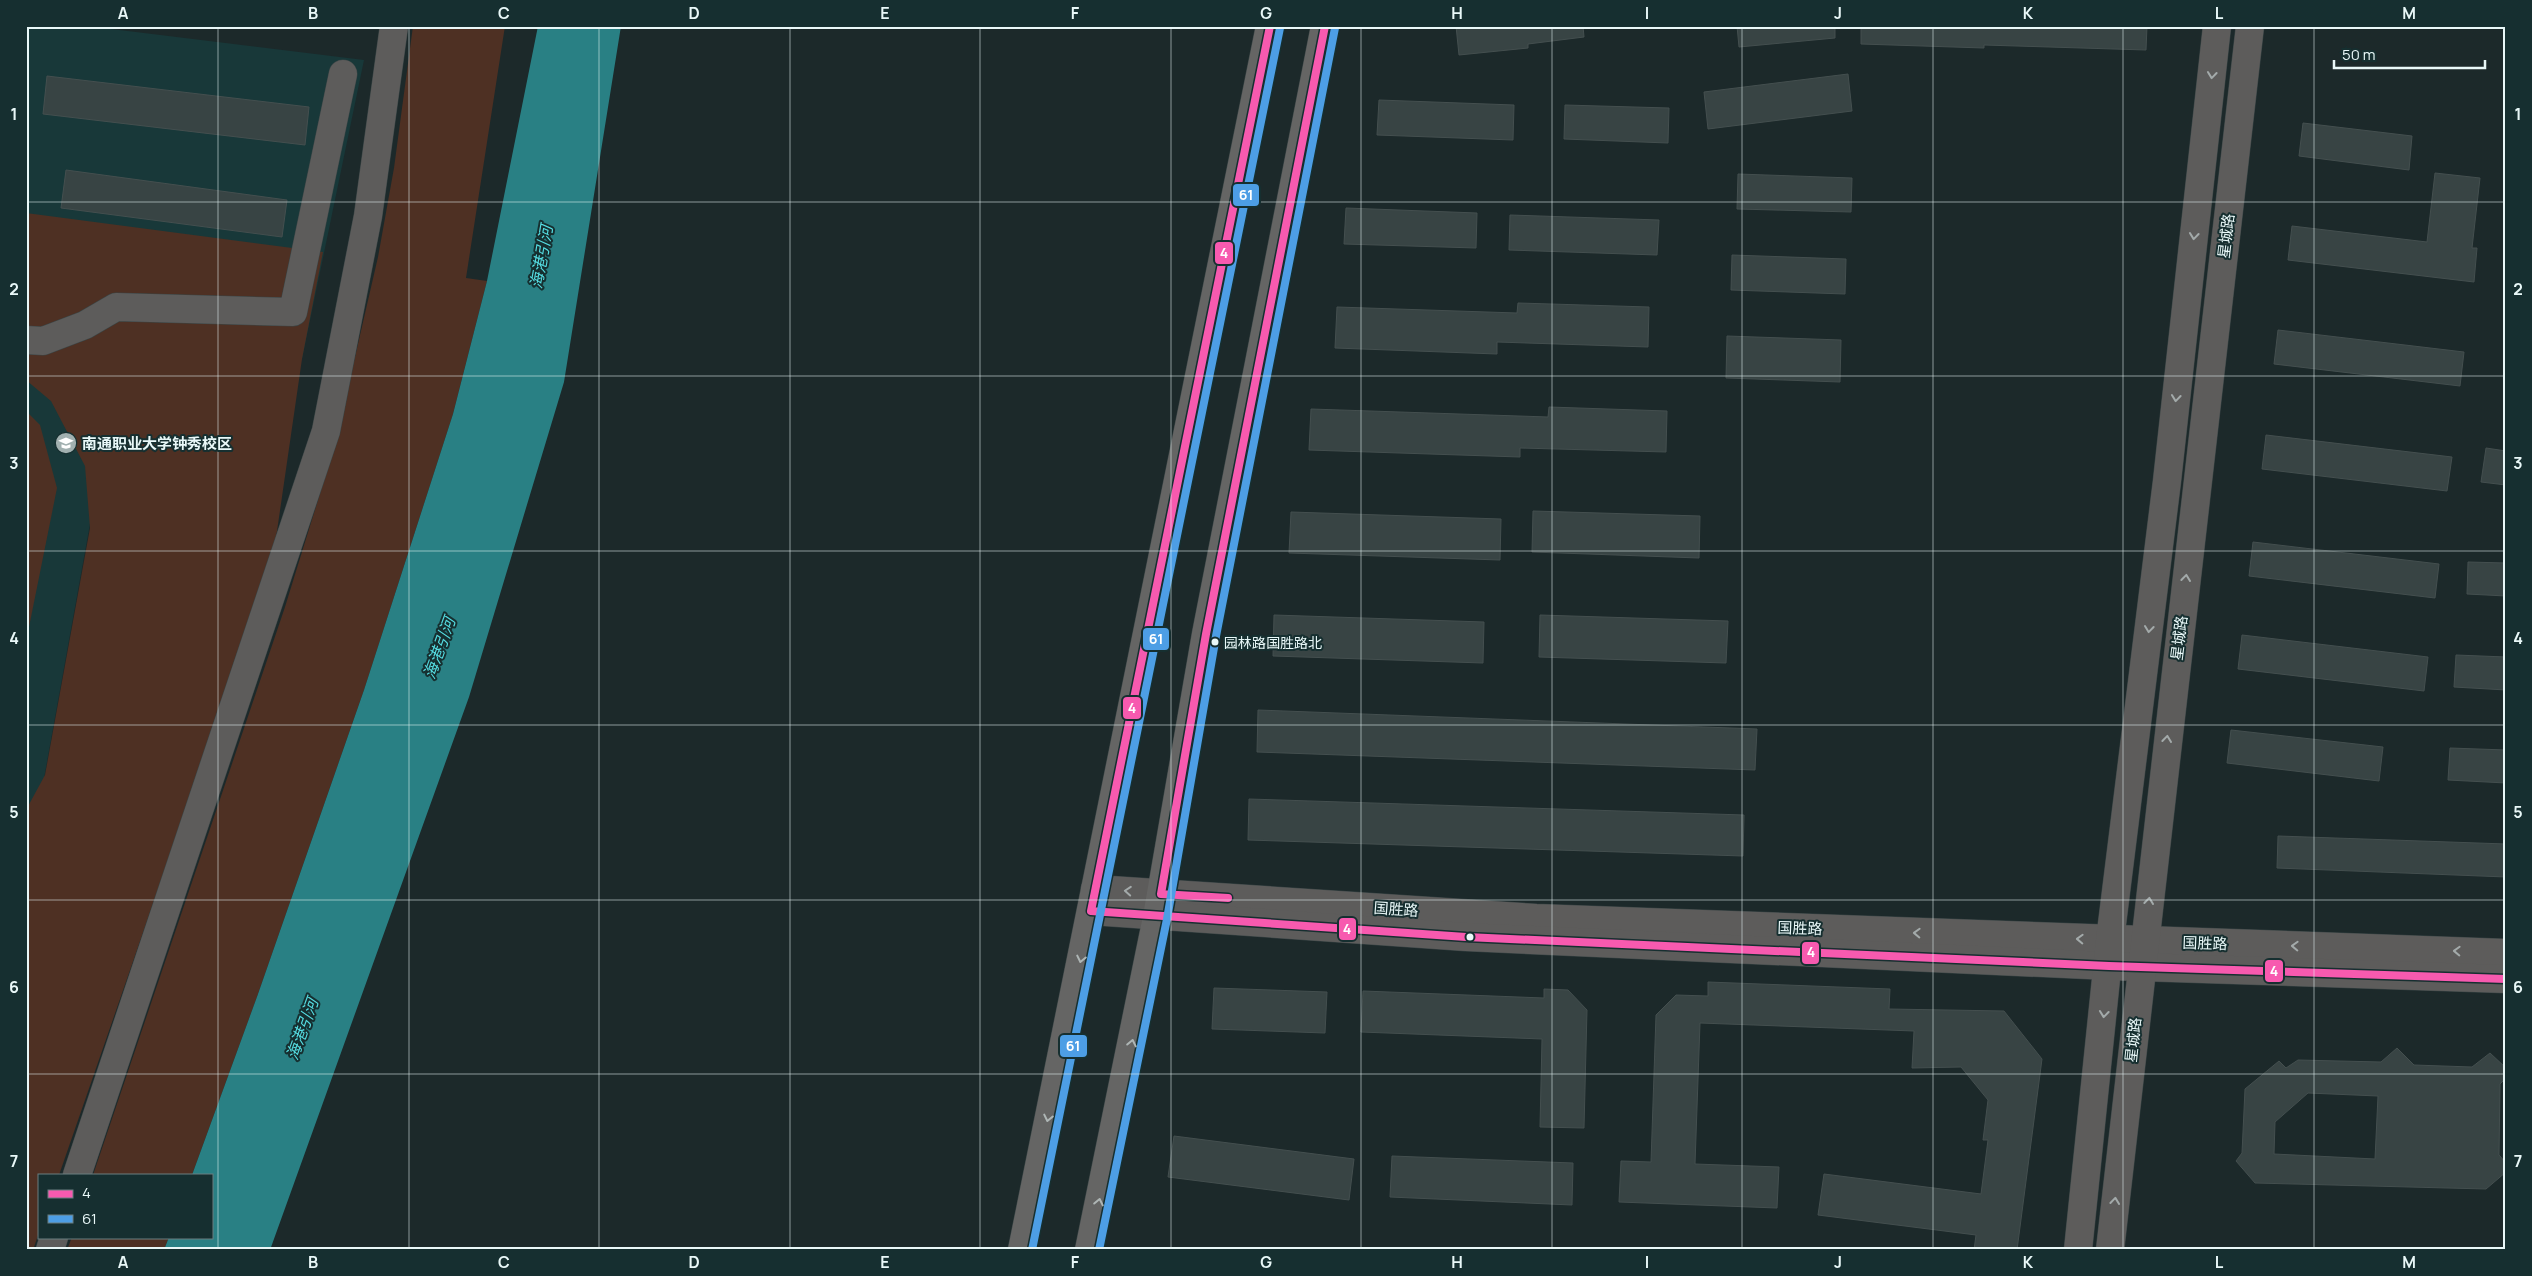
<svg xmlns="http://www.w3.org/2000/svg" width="2532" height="1276" viewBox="0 0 2532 1276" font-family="Manrope,'Noto Sans SC',sans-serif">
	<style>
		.built { fill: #183839 }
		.green { fill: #4e3023 }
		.water { fill: #298084 }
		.building { fill: #384444; stroke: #444f4f; fill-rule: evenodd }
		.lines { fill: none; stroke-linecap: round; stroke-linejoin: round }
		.minor-casing { stroke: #3a4546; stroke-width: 29 }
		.major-casing { stroke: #3a4546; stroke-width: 29 }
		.minor { stroke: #5d5c5b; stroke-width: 28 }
		.major { stroke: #656564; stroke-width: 28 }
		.bus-1-casing { stroke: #162f30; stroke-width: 11 }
		.bus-2-casing { stroke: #162f30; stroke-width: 11 }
		.bus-1 { stroke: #f75aaf; stroke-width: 8 }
		.bus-2 { stroke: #4d9ee5; stroke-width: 8 }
		.oneway { stroke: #a3aaaa }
		.oneway2 { stroke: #aeb6b5 }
		.grid { fill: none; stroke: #e9f8f8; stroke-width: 1; stroke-opacity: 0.55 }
		.bus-dot { fill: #e9f8f8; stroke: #162f30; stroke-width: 2 }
		.labels { text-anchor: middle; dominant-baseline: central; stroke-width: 4; stroke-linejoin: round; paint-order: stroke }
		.bus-label { font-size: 14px; fill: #e9f8f8; stroke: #162f30; text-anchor: start }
		.street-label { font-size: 15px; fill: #e9f8f8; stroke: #162f30 }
		.poi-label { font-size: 15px; font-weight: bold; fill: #e9f8f8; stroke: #162f30; text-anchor: start }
		.water-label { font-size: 16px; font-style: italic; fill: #55dde2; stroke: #162f30 }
		.line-badge { stroke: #162f30; stroke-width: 2 }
		.badge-label { font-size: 14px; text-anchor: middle; font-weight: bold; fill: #fff }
		.neatline { fill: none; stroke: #e9f8f8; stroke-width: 2 }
		.grid-label { font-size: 16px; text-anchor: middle; font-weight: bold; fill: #e9f8f8 }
	</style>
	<rect width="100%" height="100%" fill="#1c292a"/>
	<path class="built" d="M 26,26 L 87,26 L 364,60 L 302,359 L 122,347 L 26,878 Z"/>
	<g class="green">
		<path d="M 413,26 L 505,26 L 466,278 L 487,281 L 453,414 L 364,690 L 258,994 L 192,1175 L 93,1175 L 285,607 L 334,448 L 378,257 L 394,168 Z"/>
		<path d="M 26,213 L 323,252 L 302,359 L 275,545 L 206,751 L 59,1175 L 39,1175 L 39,1232 L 33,1250 L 26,1250 L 26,810 L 45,775 L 90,528 L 85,466 L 51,401 L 26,380 Z"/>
		<path d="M 26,411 L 40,425 L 57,488 L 26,642 Z"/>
		<path d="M 72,1237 L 169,1237 L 164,1250 L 67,1250 Z"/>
	</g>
	<path class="water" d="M 538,26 L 621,26 L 564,382 L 469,697 L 270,1250 L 164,1250 L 169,1237 L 211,1237 L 211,1175 L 192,1175 L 258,994 L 364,690 L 453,414 L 487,281 Z"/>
	<g class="building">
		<path d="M 1456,26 L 1583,26 L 1584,37 L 1528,44 L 1528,48 L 1459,55 Z"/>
		<path d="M 1737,26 L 1835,26 L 1835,38 L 1739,47 Z"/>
		<path d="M 1861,26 L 2147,26 L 2146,50 L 1984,45 L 1984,48 L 1861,44 Z"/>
		<path d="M 1848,74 L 1852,111 L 1708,129 L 1704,92 Z"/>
		<path d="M 47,76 L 309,107 L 305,145 L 43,114 Z"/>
		<path d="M 1379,100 L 1514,105 L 1513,140 L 1377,135 Z"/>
		<path d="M 1565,105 L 1669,108 L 1668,143 L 1564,139 Z"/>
		<path d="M 2303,123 L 2412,136 L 2409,170 L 2299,156 Z"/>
		<path d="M 66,170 L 287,200 L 282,237 L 61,208 Z"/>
		<path d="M 2435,173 L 2480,178 L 2472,248 L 2477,248 L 2474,282 L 2288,260 L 2292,226 L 2427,242 Z"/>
		<path d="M 1738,174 L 1852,178 L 1851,212 L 1737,209 Z"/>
		<path d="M 1346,208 L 1477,213 L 1476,248 L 1344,244 Z"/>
		<path d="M 1510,215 L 1659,220 L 1657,255 L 1509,250 Z"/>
		<path d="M 1732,255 L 1846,259 L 1845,294 L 1731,290 Z"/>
		<path d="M 1518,303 L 1649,307 L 1648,347 L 1497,342 L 1497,354 L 1335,348 L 1337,307 L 1517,313 Z"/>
		<path d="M 2278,330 L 2464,352 L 2460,386 L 2274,364 Z"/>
		<path d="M 1727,336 L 1841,340 L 1840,382 L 1726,378 Z"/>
		<path d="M 1549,407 L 1667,411 L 1666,452 L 1520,448 L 1520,457 L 1309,450 L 1311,409 L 1548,417 Z"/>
		<path d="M 2266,435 L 2452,457 L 2447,491 L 2262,469 Z"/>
		<path d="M 2486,448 L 2506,451 L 2506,485 L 2481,482 Z"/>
		<path d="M 1533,511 L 1700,516 L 1699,558 L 1532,552 Z"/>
		<path d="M 1291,512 L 1501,519 L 1500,560 L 1289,553 Z"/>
		<path d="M 2253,542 L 2439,564 L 2435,598 L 2249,576 Z"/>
		<path d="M 2468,562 L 2506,563 L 2506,596 L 2467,594 Z"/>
		<path d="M 1274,615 L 1484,622 L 1483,663 L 1273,656 Z"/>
		<path d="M 1540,615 L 1728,621 L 1726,663 L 1539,657 Z"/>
		<path d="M 2242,635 L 2428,657 L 2424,691 L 2238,669 Z"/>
		<path d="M 2456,655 L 2506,657 L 2506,690 L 2454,687 Z"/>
		<path d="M 1258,710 L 1757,729 L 1755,770 L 1257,752 Z"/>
		<path d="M 2231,730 L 2383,747 L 2379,781 L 2227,763 Z"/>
		<path d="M 2450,748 L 2506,750 L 2506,783 L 2448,780 Z"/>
		<path d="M 1249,799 L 1744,815 L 1743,856 L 1248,840 Z"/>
		<path d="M 2278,836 L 2506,844 L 2506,877 L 2277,868 Z"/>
		<path d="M 1708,982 L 1890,989 L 1889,1009 L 2004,1011 L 2042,1059 L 2017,1250 L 1974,1250 L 1976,1235 L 1818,1215 L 1824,1174 L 1981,1194 L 1988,1140 L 1983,1140 L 1988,1100 L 1961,1067 L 1912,1068 L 1914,1031 L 1700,1023 L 1695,1164 L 1779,1167 L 1777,1208 L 1619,1202 L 1621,1161 L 1651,1162 L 1656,1015 L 1676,995 L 1708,996 Z"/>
		<path d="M 1214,988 L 1327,992 L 1325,1033 L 1212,1029 Z"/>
		<path d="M 1544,989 L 1568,990 L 1587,1010 L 1584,1128 L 1540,1127 L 1542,1039 L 1361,1032 L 1363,991 L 1544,998 Z"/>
		<path d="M 2397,1048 L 2414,1065 L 2472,1067 L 2490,1053 L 2506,1068 L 2506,1078 L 2500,1084 L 2499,1155 L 2506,1163 L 2506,1172 L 2486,1189 L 2255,1183 L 2236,1161 L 2242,1153 L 2245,1089 L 2279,1061 L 2286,1068 L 2298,1060 L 2381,1062 ZM 2308,1093 L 2378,1096 L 2375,1159 L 2274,1154 L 2275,1122 Z"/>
		<path d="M 1174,1136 L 1354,1159 L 1349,1200 L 1168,1177 Z"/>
		<path d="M 1392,1156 L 1573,1163 L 1572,1205 L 1390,1197 Z"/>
	</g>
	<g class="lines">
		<g class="minor-casing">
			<g id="minor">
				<path d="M 26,340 L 43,341 L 85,325 L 116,307 L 293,312 L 343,74"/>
				<path d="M 1095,889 L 1536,918 L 2506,953"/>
				<path d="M 1091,911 L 1466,937 L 2109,966 L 2506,979"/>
				<path d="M 77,1175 L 326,431 L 368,216 L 394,26"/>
				<path d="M 50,1250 L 54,1237"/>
				<path d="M 2078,1250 L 2110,940 L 2167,481 L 2217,26"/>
				<path d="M 2110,1250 L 2250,26"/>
			</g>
		</g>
		<g class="major-casing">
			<g id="major">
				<path d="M 1022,1250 L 1270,26"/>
				<path d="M 1089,1250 L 1157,917 L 1206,634 L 1325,26"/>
			</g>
		</g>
		<use href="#minor" class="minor"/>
		<use href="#major" class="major"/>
		<g class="bus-1-casing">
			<g id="bus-1">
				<path d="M 1270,26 L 1091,911 L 1466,937 L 2109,966 L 2506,979"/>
				<path d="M 1228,898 L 1161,894 L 1206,634 L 1325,26"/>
			</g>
		</g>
		<g class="bus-2-casing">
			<g id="bus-2">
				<path d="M 1032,1250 L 1280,28"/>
				<path d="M 1099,1250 L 1167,919 L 1216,636 L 1335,28"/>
			</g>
		</g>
		<use href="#bus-1" class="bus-1"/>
		<use href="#bus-2" class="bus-2"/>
	</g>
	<defs><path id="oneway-chevron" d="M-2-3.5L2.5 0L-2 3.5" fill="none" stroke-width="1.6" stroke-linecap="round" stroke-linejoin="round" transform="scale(1.25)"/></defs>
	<g class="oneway">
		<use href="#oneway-chevron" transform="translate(2212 75) rotate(96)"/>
		<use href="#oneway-chevron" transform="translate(2194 236) rotate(96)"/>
		<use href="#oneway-chevron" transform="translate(2176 398) rotate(96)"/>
		<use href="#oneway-chevron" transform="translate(2186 578) rotate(-83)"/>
		<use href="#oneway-chevron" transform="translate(2149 629) rotate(97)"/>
		<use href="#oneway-chevron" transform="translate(2167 739) rotate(-83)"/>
		<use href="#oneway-chevron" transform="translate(1128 891) rotate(-176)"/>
		<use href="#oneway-chevron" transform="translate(2149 901) rotate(-83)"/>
		<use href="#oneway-chevron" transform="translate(1917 933) rotate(-178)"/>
		<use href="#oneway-chevron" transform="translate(2080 939) rotate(-178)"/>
		<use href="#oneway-chevron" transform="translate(2295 946) rotate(-178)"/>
		<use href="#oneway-chevron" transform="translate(2457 951) rotate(-178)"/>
		<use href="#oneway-chevron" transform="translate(2104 1014) rotate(96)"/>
		<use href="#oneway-chevron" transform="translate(2115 1201) rotate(-84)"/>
	</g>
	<g class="oneway2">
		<use href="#oneway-chevron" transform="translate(1081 959) rotate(102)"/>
		<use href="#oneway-chevron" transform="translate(1132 1043) rotate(-78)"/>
		<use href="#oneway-chevron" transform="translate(1048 1118) rotate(102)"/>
		<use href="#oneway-chevron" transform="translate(1099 1202) rotate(-78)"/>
	</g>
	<path class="grid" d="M 218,26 L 218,1250M 409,26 L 409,1250M 599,26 L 599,1250M 790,26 L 790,1250M 980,26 L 980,1250M 1171,26 L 1171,1250M 1361,26 L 1361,1250M 1552,26 L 1552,1250M 1742,26 L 1742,1250M 1933,26 L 1933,1250M 2123,26 L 2123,1250M 2314,26 L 2314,1250M 26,202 L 2506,202M 26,376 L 2506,376M 26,551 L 2506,551M 26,725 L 2506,725M 26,900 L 2506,900M 26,1074 L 2506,1074"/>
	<defs>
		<g id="university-disc" transform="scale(1.125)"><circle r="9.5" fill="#a1b0b0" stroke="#162f30"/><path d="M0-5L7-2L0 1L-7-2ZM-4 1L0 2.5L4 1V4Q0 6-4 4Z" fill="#fff"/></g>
	</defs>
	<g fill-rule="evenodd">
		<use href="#university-disc" x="66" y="443"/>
	</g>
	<g class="bus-dot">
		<circle cx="1215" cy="642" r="4.5"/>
		<circle cx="1470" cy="937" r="4.5"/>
	</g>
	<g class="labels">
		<g class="bus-label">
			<text x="1224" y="642">园林路国胜路北</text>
		</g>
		<g class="street-label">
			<text transform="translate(2226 236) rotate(-83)">星城路</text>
			<text transform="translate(2179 638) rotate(-83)">星城路</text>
			<text transform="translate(1396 909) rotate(4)">国胜路</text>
			<text transform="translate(1800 928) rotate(2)">国胜路</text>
			<text transform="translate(2205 943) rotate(2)">国胜路</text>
			<text transform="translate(2133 1040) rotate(-84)">星城路</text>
		</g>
		<g class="poi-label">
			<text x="82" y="443">南通职业大学钟秀校区</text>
		</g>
		<g class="water-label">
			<text transform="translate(541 257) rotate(-80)">海港引河</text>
			<text transform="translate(439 648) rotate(-70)">海港引河</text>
			<text transform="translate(302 1029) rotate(-70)">海港引河</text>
		</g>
	</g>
	<g class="line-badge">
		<rect x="1232" y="183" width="28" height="24" rx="5" fill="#4d9ee5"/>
		<rect x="1214" y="241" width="20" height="24" rx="5" fill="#f75aaf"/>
		<rect x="1142" y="627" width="28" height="24" rx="5" fill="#4d9ee5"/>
		<rect x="1122" y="696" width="20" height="24" rx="5" fill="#f75aaf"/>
		<rect x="1338" y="917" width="19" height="24" rx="5" fill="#f75aaf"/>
		<rect x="1801" y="941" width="19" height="24" rx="5" fill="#f75aaf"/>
		<rect x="2264" y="959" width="20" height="24" rx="5" fill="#f75aaf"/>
		<rect x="1059" y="1034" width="29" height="24" rx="5" fill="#4d9ee5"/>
	</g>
	<g class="badge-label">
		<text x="1246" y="200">61</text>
		<text x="1224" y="258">4</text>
		<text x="1156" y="644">61</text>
		<text x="1132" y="713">4</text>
		<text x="1347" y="934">4</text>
		<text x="1811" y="957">4</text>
		<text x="2274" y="976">4</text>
		<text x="1073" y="1051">61</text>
	</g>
	<rect width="2532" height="1276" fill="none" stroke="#162f30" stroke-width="55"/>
	<rect x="38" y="1174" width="175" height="65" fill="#162f30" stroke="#6a7f80"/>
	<rect x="48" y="1190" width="25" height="8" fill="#f75aaf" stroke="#6a7f80"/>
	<text x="82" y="1198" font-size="15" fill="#e9f8f8">4</text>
	<rect x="48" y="1215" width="25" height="8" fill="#4d9ee5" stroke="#6a7f80"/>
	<text x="82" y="1224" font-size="15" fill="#e9f8f8">61</text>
	<path d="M2334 60v8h151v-8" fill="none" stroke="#e9f8f8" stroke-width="2.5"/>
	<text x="2342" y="60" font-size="15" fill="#e9f8f8" stroke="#162f30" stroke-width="4" paint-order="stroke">50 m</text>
	<rect x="28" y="28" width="2476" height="1220" class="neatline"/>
	<g class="grid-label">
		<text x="123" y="19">A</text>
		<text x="313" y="19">B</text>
		<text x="504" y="19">C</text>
		<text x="694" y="19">D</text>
		<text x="885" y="19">E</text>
		<text x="1075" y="19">F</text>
		<text x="1266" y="19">G</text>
		<text x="1457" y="19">H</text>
		<text x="1647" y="19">I</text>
		<text x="1838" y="19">J</text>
		<text x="2028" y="19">K</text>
		<text x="2219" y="19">L</text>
		<text x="2409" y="19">M</text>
		<text x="14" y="120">1</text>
		<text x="2518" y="120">1</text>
		<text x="14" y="295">2</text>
		<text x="2518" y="295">2</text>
		<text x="14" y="469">3</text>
		<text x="2518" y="469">3</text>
		<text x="14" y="644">4</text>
		<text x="2518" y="644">4</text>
		<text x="14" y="818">5</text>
		<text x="2518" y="818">5</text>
		<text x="14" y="993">6</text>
		<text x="2518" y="993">6</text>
		<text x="14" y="1167">7</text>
		<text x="2518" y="1167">7</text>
		<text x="123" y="1268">A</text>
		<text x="313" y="1268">B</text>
		<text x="504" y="1268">C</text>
		<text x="694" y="1268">D</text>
		<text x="885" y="1268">E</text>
		<text x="1075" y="1268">F</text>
		<text x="1266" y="1268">G</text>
		<text x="1457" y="1268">H</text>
		<text x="1647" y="1268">I</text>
		<text x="1838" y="1268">J</text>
		<text x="2028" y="1268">K</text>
		<text x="2219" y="1268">L</text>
		<text x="2409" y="1268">M</text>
	</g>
</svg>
